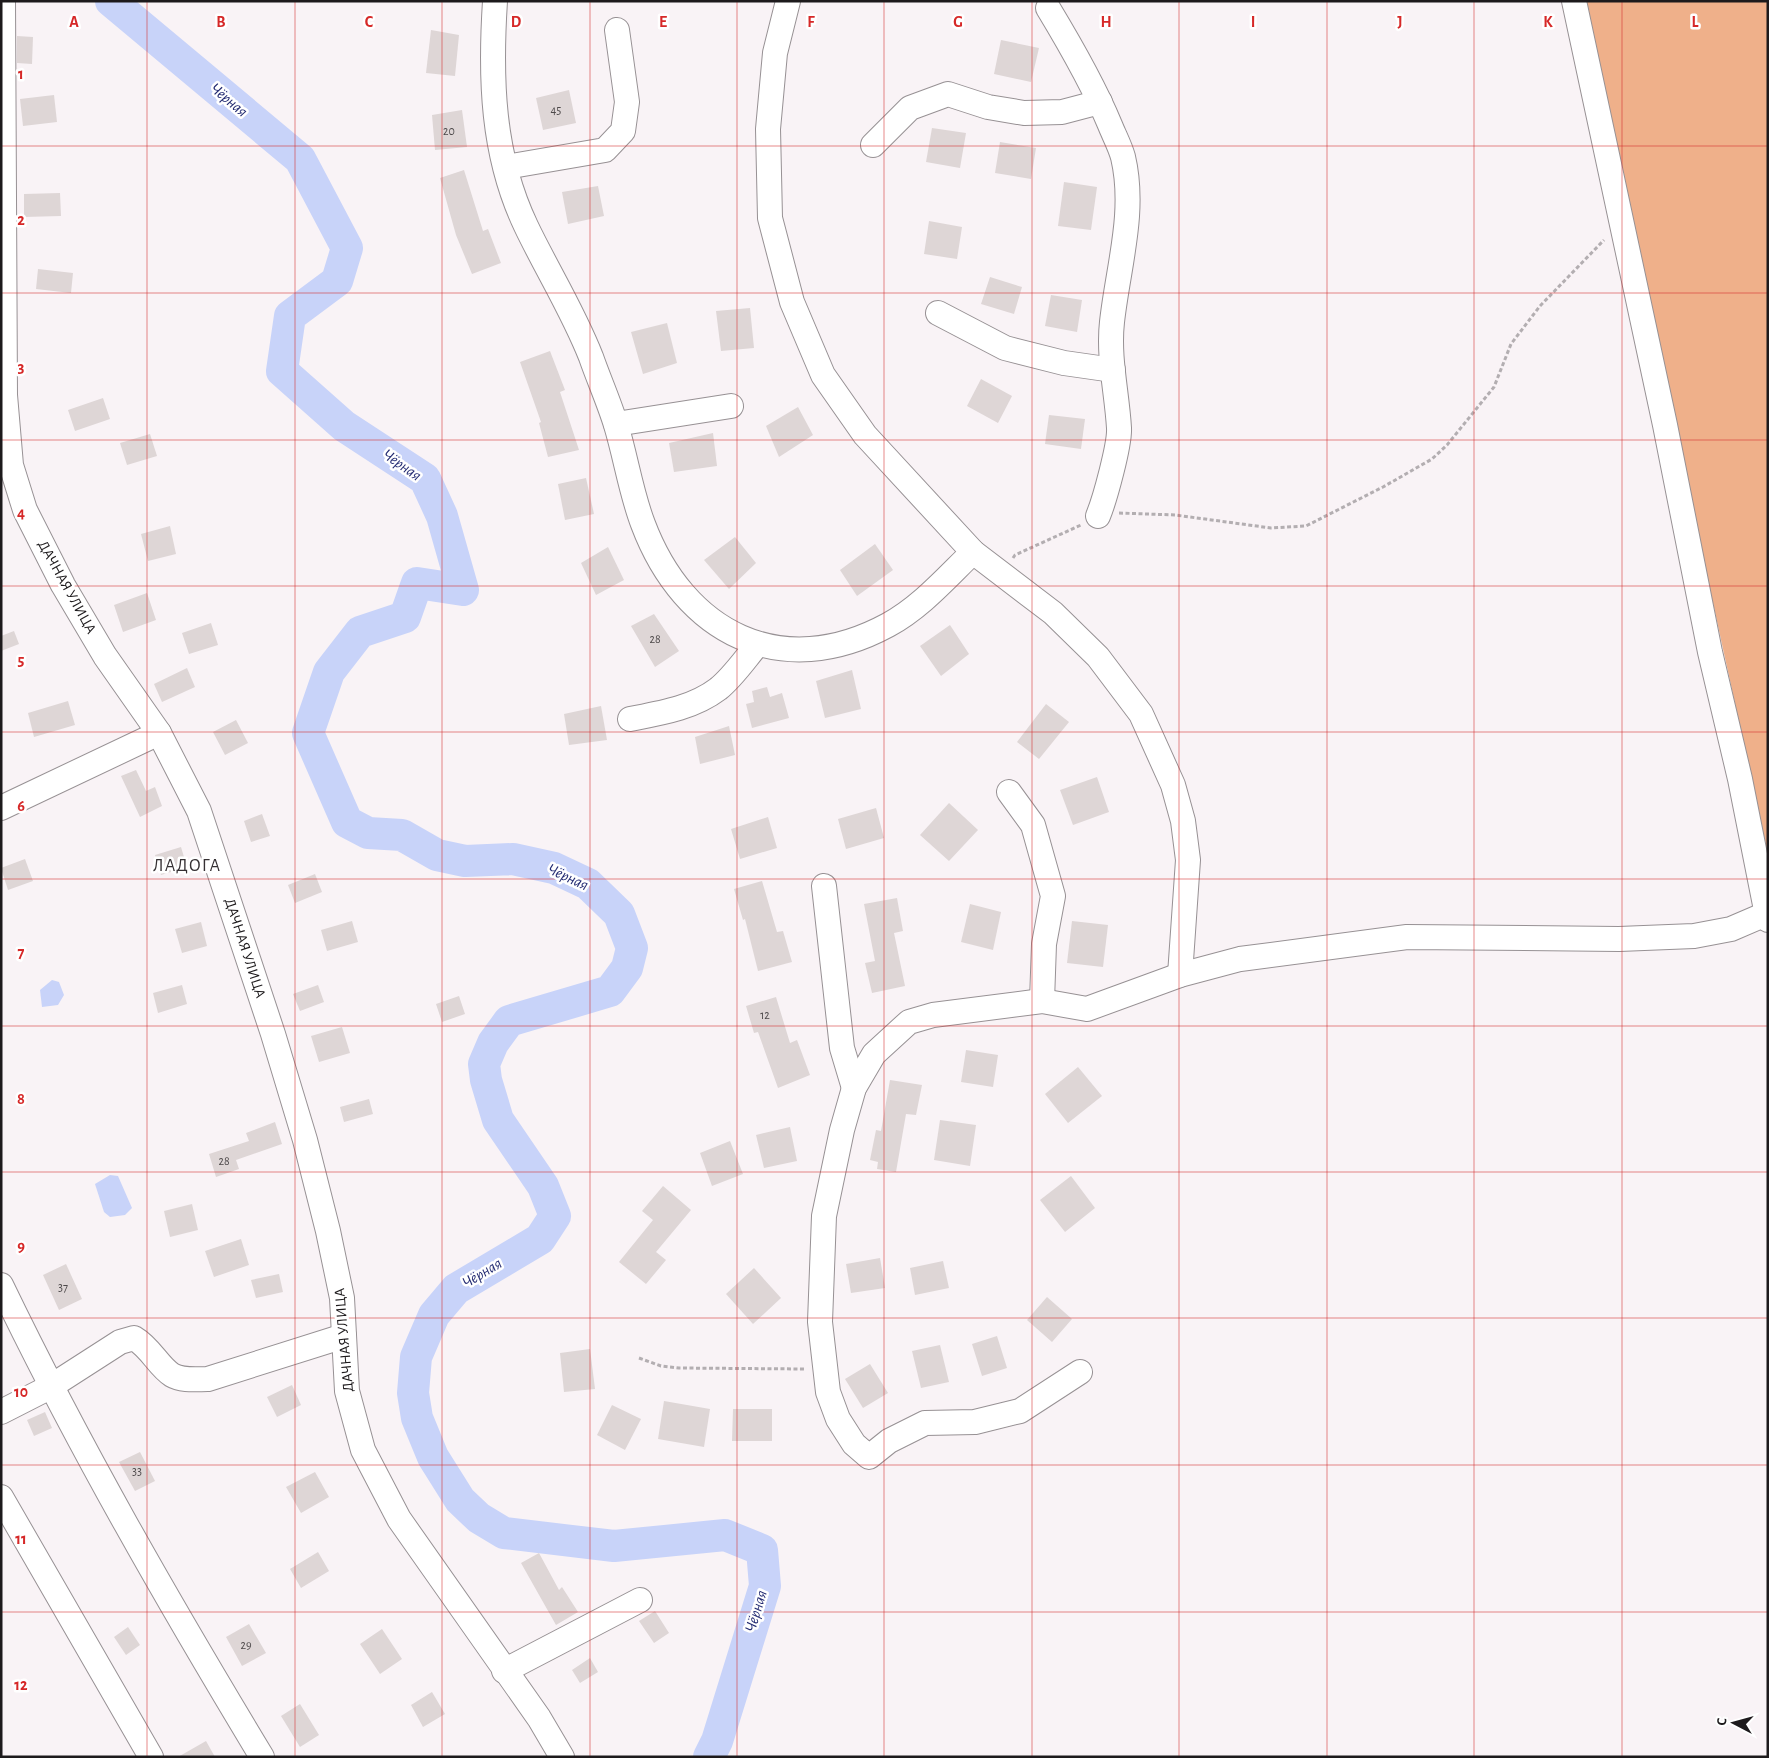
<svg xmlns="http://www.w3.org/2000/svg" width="1769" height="1758" viewBox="0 0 1769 1758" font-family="'Alegreya Sans',sans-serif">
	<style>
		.forest { fill: #efb08a }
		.water { fill: #c8d3f9 }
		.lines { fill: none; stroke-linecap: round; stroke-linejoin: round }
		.river { stroke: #c8d3f9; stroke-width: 32 }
		.building { fill: #ded6d6 }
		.minor-casing { stroke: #979194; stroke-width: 26 }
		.path { stroke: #b3aeb1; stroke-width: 3; stroke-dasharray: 4 2.5; stroke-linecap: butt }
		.minor { stroke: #fff; stroke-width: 24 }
		.grid { fill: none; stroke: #d62828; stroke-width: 1; stroke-opacity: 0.55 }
		.labels { text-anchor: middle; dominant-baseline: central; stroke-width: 5; stroke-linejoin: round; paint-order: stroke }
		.number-label { font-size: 12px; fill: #4d494a }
		.street-label { font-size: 15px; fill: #1d1a1c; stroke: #fff }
		.water-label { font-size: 16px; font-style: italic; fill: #232b72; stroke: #fff }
		.quarter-label { font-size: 18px; letter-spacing: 1px; fill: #353033; stroke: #fff }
		.grid-label { font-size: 16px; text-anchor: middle; font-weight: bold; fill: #d62828; stroke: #fff; stroke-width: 5; stroke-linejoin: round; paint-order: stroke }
	</style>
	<rect width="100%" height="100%" fill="#f9f3f6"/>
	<path class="forest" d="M 1581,1 L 1768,1 L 1768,854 Z"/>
	<g class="water">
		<path d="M 52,980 L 59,982 L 64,995 L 58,1005 L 42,1007 L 40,990 Z"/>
		<path d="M 110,1175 L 118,1176 L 132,1208 L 125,1215 L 110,1217 L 104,1212 L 95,1184 Z"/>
	</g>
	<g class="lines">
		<path class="river" d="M 111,1 L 300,159 L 347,248 L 337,281 L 290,316 L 282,371 L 344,426 L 425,479 L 442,516 L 463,590 L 417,583 L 405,617 L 360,632 L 329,672 L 308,733 L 347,822 L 368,833 L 402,835 L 437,855 L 465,861 L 513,859 L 554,868 L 588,884 L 619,914 L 632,948 L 627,968 L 610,991 L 509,1021 L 493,1043 L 484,1064 L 486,1080 L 498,1120 L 543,1186 L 555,1216 L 540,1239 L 456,1289 L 434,1315 L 416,1357 L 413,1393 L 417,1418 L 433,1457 L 460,1500 L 479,1518 L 504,1533 L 614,1546 L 725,1535 L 762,1550 L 765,1586 L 717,1741 L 709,1757"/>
	</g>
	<g class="building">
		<path d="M 431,30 L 459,35 L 455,76 L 426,73 Z"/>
		<path d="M 17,36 L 33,37 L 32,64 L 17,63 Z"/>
		<path d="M 1001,40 L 1039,48 L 1031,82 L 994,74 Z"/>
		<path d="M 569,90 L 576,123 L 543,130 L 536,98 Z"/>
		<path d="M 54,95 L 57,122 L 23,126 L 20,99 Z"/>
		<path d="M 462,110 L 467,147 L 435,150 L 432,115 Z"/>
		<path d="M 932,128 L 966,133 L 960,168 L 926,162 Z"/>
		<path d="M 1000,142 L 1036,148 L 1031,179 L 995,173 Z"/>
		<path d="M 464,170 L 483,231 L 488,229 L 501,263 L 472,274 L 456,235 L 440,178 Z"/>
		<path d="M 1064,182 L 1097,187 L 1091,230 L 1058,226 Z"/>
		<path d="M 598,186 L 604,216 L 568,224 L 562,192 Z"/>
		<path d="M 60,193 L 61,216 L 24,217 L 24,194 Z"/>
		<path d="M 929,221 L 962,227 L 957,259 L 924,254 Z"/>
		<path d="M 38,269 L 73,273 L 71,293 L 36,289 Z"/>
		<path d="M 990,277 L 1022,287 L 1014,314 L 981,304 Z"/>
		<path d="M 1051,295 L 1082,300 L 1077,332 L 1045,326 Z"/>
		<path d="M 750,308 L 754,348 L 721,351 L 716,311 Z"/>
		<path d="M 667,323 L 677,363 L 643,374 L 631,332 Z"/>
		<path d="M 550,351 L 565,390 L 560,392 L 579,450 L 548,457 L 539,423 L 541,422 L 520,362 Z"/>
		<path d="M 981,379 L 1012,396 L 998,423 L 967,406 Z"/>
		<path d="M 103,398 L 110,419 L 75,431 L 68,410 Z"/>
		<path d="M 798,407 L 813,435 L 779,457 L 766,426 Z"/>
		<path d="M 1049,415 L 1085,419 L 1081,449 L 1045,444 Z"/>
		<path d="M 713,433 L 717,466 L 674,472 L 669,443 Z"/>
		<path d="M 150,434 L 157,456 L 127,465 L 120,443 Z"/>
		<path d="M 586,478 L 594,514 L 565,520 L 558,484 Z"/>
		<path d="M 170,526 L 176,554 L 148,561 L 141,534 Z"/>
		<path d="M 735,537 L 756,563 L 729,589 L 704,560 Z"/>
		<path d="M 875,544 L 893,570 L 857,596 L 840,570 Z"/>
		<path d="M 608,547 L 624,580 L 596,595 L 581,563 Z"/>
		<path d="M 147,593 L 156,620 L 123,632 L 114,605 Z"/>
		<path d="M 654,614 L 679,651 L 655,667 L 631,626 Z"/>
		<path d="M 211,623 L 218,645 L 189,654 L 182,633 Z"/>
		<path d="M 950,625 L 969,654 L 941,676 L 920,646 Z"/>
		<path d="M 14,631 L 19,644 L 1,651 L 1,636 Z"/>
		<path d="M 187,668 L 195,687 L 162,702 L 154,684 Z"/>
		<path d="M 852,670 L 861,709 L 825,718 L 816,681 Z"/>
		<path d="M 767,687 L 770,697 L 782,693 L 789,718 L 752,728 L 746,704 L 754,702 L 752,691 Z"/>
		<path d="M 68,701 L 75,725 L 34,737 L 28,713 Z"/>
		<path d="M 1046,704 L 1069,722 L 1039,759 L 1017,742 Z"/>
		<path d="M 601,706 L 607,740 L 569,745 L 564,714 Z"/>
		<path d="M 236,720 L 248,743 L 225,755 L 213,732 Z"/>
		<path d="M 729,726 L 735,755 L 700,764 L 695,737 Z"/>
		<path d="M 136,770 L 146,791 L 155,787 L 162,806 L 140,817 L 121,776 Z"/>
		<path d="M 1097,777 L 1109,812 L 1073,825 L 1060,790 Z"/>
		<path d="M 949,803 L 978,830 L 949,861 L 920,835 Z"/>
		<path d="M 876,808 L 884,838 L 846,849 L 838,819 Z"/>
		<path d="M 262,814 L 270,836 L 251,842 L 244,821 Z"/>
		<path d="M 768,817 L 777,848 L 740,859 L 731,829 Z"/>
		<path d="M 181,847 L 187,867 L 161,875 L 155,855 Z"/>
		<path d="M 25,859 L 33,881 L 8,890 L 1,868 Z"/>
		<path d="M 315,874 L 322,892 L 295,903 L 288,885 Z"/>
		<path d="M 762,881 L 777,932 L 783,931 L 792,962 L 758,971 L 745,919 L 743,920 L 734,889 Z"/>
		<path d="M 897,898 L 903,931 L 894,933 L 905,986 L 872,993 L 865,963 L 875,961 L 864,904 Z"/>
		<path d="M 970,904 L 1001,912 L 993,950 L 961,942 Z"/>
		<path d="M 352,921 L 358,942 L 327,951 L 321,930 Z"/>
		<path d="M 1072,921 L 1108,925 L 1103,967 L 1067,963 Z"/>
		<path d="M 201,922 L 207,946 L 182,953 L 175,929 Z"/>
		<path d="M 182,985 L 187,1004 L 158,1013 L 153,993 Z"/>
		<path d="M 318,985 L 324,1002 L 300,1011 L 293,994 Z"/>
		<path d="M 459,996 L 465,1014 L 442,1022 L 436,1004 Z"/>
		<path d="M 776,997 L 790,1043 L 797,1040 L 810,1075 L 778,1088 L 758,1032 L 754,1033 L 746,1006 Z"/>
		<path d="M 342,1027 L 350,1053 L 319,1062 L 311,1036 Z"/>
		<path d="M 966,1050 L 998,1055 L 993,1087 L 961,1082 Z"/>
		<path d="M 1078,1067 L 1102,1096 L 1068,1123 L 1045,1094 Z"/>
		<path d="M 890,1080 L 922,1085 L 916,1115 L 906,1114 L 896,1172 L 877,1169 L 878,1162 L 870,1160 L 876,1130 L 881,1131 Z"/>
		<path d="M 369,1099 L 373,1114 L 344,1122 L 340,1107 Z"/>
		<path d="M 940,1120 L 976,1125 L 970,1166 L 934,1160 Z"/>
		<path d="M 275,1122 L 282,1144 L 236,1160 L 239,1169 L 216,1177 L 209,1154 L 249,1141 L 246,1133 Z"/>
		<path d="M 790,1127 L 797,1161 L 764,1168 L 756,1135 Z"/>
		<path d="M 730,1141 L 743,1174 L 712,1186 L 700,1153 Z"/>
		<path d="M 1071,1176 L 1095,1208 L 1065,1232 L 1040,1200 Z"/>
		<path d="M 663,1186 L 691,1210 L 656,1252 L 666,1260 L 646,1284 L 619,1262 L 653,1220 L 642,1211 Z"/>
		<path d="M 192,1204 L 198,1230 L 170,1237 L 164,1211 Z"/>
		<path d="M 241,1239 L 249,1265 L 214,1277 L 205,1251 Z"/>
		<path d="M 880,1258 L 885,1288 L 851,1293 L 846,1264 Z"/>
		<path d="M 943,1261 L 949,1288 L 915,1295 L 910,1268 Z"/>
		<path d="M 66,1264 L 82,1299 L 59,1310 L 43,1275 Z"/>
		<path d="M 754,1268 L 781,1298 L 753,1324 L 726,1294 Z"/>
		<path d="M 279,1274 L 283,1292 L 256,1298 L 251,1280 Z"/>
		<path d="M 1047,1297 L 1072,1319 L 1052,1342 L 1027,1320 Z"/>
		<path d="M 997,1336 L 1007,1368 L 982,1376 L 972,1344 Z"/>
		<path d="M 940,1345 L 949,1382 L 921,1388 L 912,1351 Z"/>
		<path d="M 590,1349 L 595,1389 L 564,1392 L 560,1353 Z"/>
		<path d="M 870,1364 L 888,1393 L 863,1408 L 845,1379 Z"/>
		<path d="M 292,1385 L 301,1405 L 277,1417 L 267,1397 Z"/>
		<path d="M 664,1401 L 710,1409 L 704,1447 L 658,1439 Z"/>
		<path d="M 612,1405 L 641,1419 L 625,1450 L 597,1435 Z"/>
		<path d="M 733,1409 L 772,1409 L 772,1441 L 732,1441 Z"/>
		<path d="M 45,1412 L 52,1428 L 34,1436 L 27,1420 Z"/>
		<path d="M 140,1452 L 155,1481 L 135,1491 L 119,1462 Z"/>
		<path d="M 315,1472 L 329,1497 L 301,1513 L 286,1487 Z"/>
		<path d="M 318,1552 L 329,1571 L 301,1588 L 290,1569 Z"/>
		<path d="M 539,1553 L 559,1590 L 562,1587 L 578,1612 L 556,1625 L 521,1563 Z"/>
		<path d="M 655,1611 L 669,1633 L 654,1643 L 639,1621 Z"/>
		<path d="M 249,1624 L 266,1653 L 242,1666 L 226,1637 Z"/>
		<path d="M 128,1627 L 140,1645 L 126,1655 L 114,1637 Z"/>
		<path d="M 382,1629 L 402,1659 L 380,1674 L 360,1644 Z"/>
		<path d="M 590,1658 L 598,1672 L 580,1683 L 572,1670 Z"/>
		<path d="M 432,1692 L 445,1714 L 423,1727 L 411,1705 Z"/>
		<path d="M 300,1704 L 319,1735 L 300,1747 L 281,1716 Z"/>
		<path d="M 206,1741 L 215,1757 L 178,1757 Z"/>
	</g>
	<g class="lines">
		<g class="minor-casing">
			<g id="minor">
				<path d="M 3,1 L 5,395 L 11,465 L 25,510 L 63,585 L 105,656 L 159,733 L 199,811 L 273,1034 L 305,1140 L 328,1231 L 342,1298 L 347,1391 L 363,1450 L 399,1519 L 539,1718 L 562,1757"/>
				<path d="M 495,1 C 490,78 492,155 526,226 C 547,270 573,311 591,357 C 599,380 609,402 616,425 C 626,458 631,493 643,524 C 684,633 781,683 888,625 C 921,607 946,578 973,552"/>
				<path d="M 788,1 L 775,53 L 768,129 L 770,218 L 792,302 L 823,375 L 865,435 L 973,552 L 1053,613 L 1098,657 L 1141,714 L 1173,785 L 1183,821 L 1188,860 L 1180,975"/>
				<path d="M 1574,1 L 1665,425 L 1710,652 L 1740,779 L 1768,920"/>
				<path d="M 1048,8 C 1071,46 1093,84 1110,125 C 1114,135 1120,146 1123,157 C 1136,212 1118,267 1112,322 C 1108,357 1117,393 1119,428 C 1120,444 1105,499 1098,516"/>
				<path d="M 873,145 L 910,108 L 948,94 L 988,107 L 1024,113 L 1062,112 L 1100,102"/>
				<path d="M 506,167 L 605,150 L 623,131 L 627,102 L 617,30"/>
				<path d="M 938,313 L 1005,348 L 1064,363 L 1113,370"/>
				<path d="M 616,424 L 731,406"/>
				<path d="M 630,719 C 661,713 693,708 718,689 C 733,677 745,659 757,645"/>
				<path d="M 1009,792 L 1033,825 L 1053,896 L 1044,944 L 1042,1001"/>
				<path d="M 1,808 L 159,733"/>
				<path d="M 824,886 L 842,1048 L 854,1088"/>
				<path d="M 1,1285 C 79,1447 169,1603 262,1757"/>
				<path d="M 1080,1372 L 1020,1411 L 975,1422 L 925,1423 L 889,1441 L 869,1457 L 854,1444 L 838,1419 L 828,1392 L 820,1322 L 824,1216 L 842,1130 L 854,1088 L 874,1054 L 909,1022 L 933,1015 L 1042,1001 L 1087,1009 L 1180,975 L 1240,959 L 1407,937 L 1619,939 L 1694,936 L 1731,929 L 1766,914"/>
				<path d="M 1,1412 L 50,1387 L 120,1342 L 134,1338 C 151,1348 158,1366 172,1375 C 182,1381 197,1379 208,1379 L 344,1336"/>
				<path d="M 1,1497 L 151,1757"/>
				<path d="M 504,1671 L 640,1600"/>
			</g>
		</g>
		<g class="path">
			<path d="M 1119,513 L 1175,515 L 1271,528 L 1306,526 L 1383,487 L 1432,459 L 1447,445 L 1494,387 L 1511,344 L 1540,306 L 1604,240"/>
			<path d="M 1013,558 L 1015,555 L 1081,525"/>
			<path d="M 639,1358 L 661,1366 L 679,1368 L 806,1369"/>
		</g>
		<use href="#minor" class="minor"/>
	</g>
	<path class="grid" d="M 147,1 L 147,1757M 295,1 L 295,1757M 442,1 L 442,1757M 590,1 L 590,1757M 737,1 L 737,1757M 884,1 L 884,1757M 1032,1 L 1032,1757M 1179,1 L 1179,1757M 1327,1 L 1327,1757M 1474,1 L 1474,1757M 1622,1 L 1622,1757M 1,146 L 1768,146M 1,293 L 1768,293M 1,440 L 1768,440M 1,586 L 1768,586M 1,732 L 1768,732M 1,879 L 1768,879M 1,1026 L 1768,1026M 1,1172 L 1768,1172M 1,1318 L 1768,1318M 1,1465 L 1768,1465M 1,1612 L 1768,1612"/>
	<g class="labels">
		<g class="number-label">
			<text x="556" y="110">45</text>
			<text x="449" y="131">20</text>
			<text x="655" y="639">28</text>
			<text x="765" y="1015">12</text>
			<text x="224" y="1161">28</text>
			<text x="63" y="1287">37</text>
			<text x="137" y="1471">33</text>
			<text x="246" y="1645">29</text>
		</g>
		<g class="street-label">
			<text transform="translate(67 587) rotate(61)">ДАЧНАЯ УЛИЦА</text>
			<text transform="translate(245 948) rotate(72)">ДАЧНАЯ УЛИЦА</text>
			<text transform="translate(344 1340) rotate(-95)">ДАЧНАЯ УЛИЦА</text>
		</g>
		<g class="water-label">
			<text transform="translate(229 100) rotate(40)">Чёрная</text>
			<text transform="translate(402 465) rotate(35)">Чёрная</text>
			<text transform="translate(568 877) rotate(25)">Чёрная</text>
			<text transform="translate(482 1273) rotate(-31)">Чёрная</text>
			<text transform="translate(756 1611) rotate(-73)">Чёрная</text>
		</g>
		<g class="quarter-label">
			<text x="187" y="866">ЛАДОГА</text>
		</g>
	</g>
	<g class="grid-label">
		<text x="74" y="27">A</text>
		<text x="221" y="27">B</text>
		<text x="369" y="27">C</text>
		<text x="516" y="27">D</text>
		<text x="663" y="27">E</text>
		<text x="811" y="27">F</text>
		<text x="958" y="27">G</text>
		<text x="1106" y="27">H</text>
		<text x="1253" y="27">I</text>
		<text x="1400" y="27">J</text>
		<text x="1548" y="27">K</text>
		<text x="1695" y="27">L</text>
		<text x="21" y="79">1</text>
		<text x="21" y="225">2</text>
		<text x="21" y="372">3</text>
		<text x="21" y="518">4</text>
		<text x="21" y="665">5</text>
		<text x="21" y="811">6</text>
		<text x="21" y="958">7</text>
		<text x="21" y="1104">8</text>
		<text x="21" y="1251">9</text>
		<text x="21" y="1397">10</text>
		<text x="21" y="1544">11</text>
		<text x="21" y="1690">12</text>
	</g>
	<rect width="1769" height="1758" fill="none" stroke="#1d1a1c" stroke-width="5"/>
	<g transform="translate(1734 1723) rotate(276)" stroke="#ffffff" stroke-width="4" paint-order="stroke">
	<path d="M0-4L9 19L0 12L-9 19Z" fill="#1d1a1c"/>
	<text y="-8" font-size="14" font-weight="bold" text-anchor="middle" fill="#1d1a1c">С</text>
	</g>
</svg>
